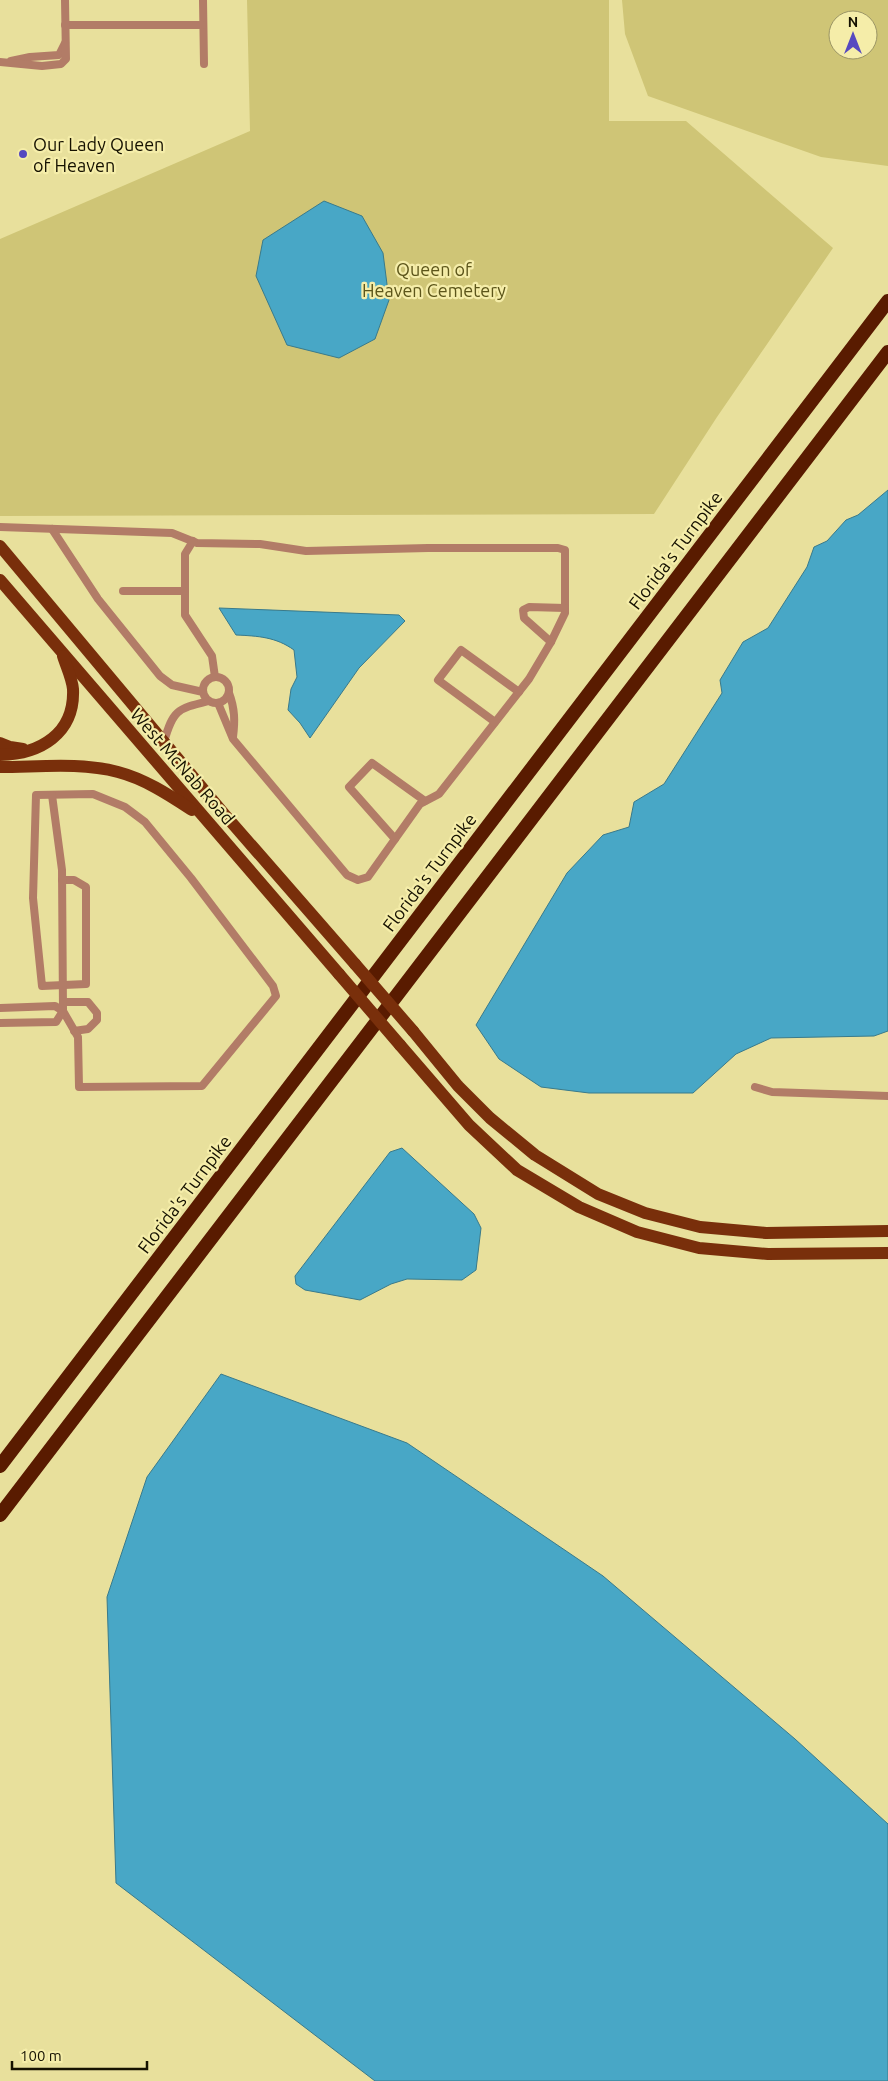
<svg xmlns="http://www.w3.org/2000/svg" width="888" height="2081" viewBox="0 0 888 2081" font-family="Ubuntu,sans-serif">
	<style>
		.green { fill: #cfc576; fill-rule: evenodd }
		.water { fill: #48a7c6; stroke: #397a8b }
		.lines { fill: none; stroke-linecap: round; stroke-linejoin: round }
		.street { stroke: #b27c67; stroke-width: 8 }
		.primary { stroke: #792f0b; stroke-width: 12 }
		.highway { stroke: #591b00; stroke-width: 14 }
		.primary-bridge { stroke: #792f0b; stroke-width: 12 }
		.poi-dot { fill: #5649c0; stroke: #f5eda9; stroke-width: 2 }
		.labels { text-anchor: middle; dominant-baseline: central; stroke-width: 4.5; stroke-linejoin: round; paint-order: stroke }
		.poi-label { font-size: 18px; fill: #151100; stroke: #f5eda9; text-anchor: start }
		.park-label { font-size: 18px; fill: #5c551a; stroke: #f5eda9 }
		.street-label { font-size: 18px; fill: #151100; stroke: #f5eda9 }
	</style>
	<rect width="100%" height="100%" fill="#e8e09c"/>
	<g class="green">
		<path d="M 247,0 L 609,0 L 609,121 L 686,121 L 833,248 L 717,417 L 654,514 L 0,516 L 0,239 L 250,131 Z"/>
		<path d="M 622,0 L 888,0 L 888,166 L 821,157 L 648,96 L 625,34 ZM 838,20 L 868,20 L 868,50 L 838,50 Z"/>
	</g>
	<g class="water">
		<path d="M 324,201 L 362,216 L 383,253 L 389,300 L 375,339 L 339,358 L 287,345 L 256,276 L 263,240 Z"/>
		<path d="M 888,490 L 888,1031 L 874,1036 L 771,1038 L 736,1054 L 693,1093 L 589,1093 L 541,1087 L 499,1059 L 476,1025 L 567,873 L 603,835 L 629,827 L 634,802 L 664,784 L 722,693 L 720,680 L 743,642 L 768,628 L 807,567 L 814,547 L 827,541 L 846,520 L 858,515 Z"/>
		<path d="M 219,608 L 399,615 L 405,621 L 359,668 L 310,738 L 300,723 L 288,710 L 291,689 L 297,677 L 294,650 C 276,637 258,636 236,635 Z"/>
		<path d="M 402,1148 L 474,1214 L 481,1228 L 476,1270 L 462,1280 L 407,1279 L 391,1284 L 360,1300 L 305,1290 L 296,1284 L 295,1276 L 390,1152 Z"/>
		<path d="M 221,1374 L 407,1443 L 603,1576 L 795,1739 L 888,1824 L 888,2081 L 375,2081 L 116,1883 L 107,1597 L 147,1477 Z"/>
	</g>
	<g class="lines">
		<g class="street">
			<path d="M 203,0 L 204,64"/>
			<path d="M 65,25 L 203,25"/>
			<path d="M 11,61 L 30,57 L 59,55 L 65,43"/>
			<path d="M 0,62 L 42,66 L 61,64 L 66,59 L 65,0"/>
			<path d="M 0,527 L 172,533 L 197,543 L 260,544 L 306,551 L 428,548 L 558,548 L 565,550 L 565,613 L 551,642 L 529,679 L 439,794 L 420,804 L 368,877 L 358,880 L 347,875 L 233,739 L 218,703"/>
			<path d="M 52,529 L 98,599 L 160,676 L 172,685 L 203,692"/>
			<path d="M 193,541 L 185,554 L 185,615 L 212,656 L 215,677"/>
			<path d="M 123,591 L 185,591"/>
			<path d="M 551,642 L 524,618 L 523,610 L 529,607 L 565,608"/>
			<circle cx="216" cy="690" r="13"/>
			<path d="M 229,693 C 235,709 235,721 233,737"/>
			<path d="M 495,722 L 438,680 L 461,650 L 519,692"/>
			<path d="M 164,742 C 173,710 177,709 208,701"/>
			<path d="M 395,839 L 349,787 L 372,763 L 425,801"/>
			<path d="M 64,1002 L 88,1002 L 97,1013 L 97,1020 L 88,1029 L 74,1031"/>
			<path d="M 0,1008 L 55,1006 L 63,1011 L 78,1037 L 79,1087 L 202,1086 L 276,996 L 273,986 L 191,878 L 145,822 L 125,807 L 93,794 L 36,795 L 33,898 L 42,986 L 86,984 L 86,887 L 74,880 L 62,880"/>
			<path d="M 0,1023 L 56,1022 L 63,1011 L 62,870 L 52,795"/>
			<path d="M 755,1087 L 772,1092 L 888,1096"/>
		</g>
		<g class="primary">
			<path d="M 0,546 L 225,815 L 355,964"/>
			<path d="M 0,580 L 339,974"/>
			<path d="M 0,743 L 10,747 L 23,749"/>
			<path d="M 0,755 C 40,754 75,734 73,689 C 72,678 66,666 63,656"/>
			<path d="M 0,767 C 38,767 81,762 118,772 C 145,779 169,795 192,810"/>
			<path d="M 413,1031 L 458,1086 L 490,1118 L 535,1155 L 598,1194 L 645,1213 L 700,1227 L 766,1233 L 888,1231"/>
			<path d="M 400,1045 L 469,1125 L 517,1170 L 579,1207 L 637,1232 L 699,1248 L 768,1254 L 888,1253"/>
		</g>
		<g class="highway">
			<path d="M 0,1466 L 888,301"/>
			<path d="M 0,1515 L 888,352"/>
		</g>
		<g class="primary-bridge">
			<path d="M 355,964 L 413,1031"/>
			<path d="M 339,974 L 400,1045"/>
		</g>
	</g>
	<circle class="poi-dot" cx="23" cy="154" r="5"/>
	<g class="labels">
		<g class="poi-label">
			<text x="33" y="144">Our Lady Queen<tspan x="33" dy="21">of Heaven</tspan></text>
		</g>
		<g class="park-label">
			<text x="434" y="269">Queen of<tspan x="434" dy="21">Heaven Cemetery</tspan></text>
		</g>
		<g class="street-label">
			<text transform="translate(675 550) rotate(-53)">Florida's Turnpike</text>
			<text transform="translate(183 766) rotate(49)">West McNab Road</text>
			<text transform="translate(429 872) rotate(-53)">Florida's Turnpike</text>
			<text transform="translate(184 1194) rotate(-53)">Florida's Turnpike</text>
		</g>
	</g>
	<g transform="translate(853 35)"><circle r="24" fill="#f5eda9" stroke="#9b9565"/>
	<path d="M0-4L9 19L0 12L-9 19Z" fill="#5649c0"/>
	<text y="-8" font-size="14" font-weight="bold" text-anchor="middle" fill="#151100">N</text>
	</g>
	<path d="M12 2061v8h135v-8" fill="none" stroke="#151100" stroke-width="2.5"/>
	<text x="20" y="2061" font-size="15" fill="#151100" stroke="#f5eda9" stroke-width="4" paint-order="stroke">100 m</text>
</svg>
